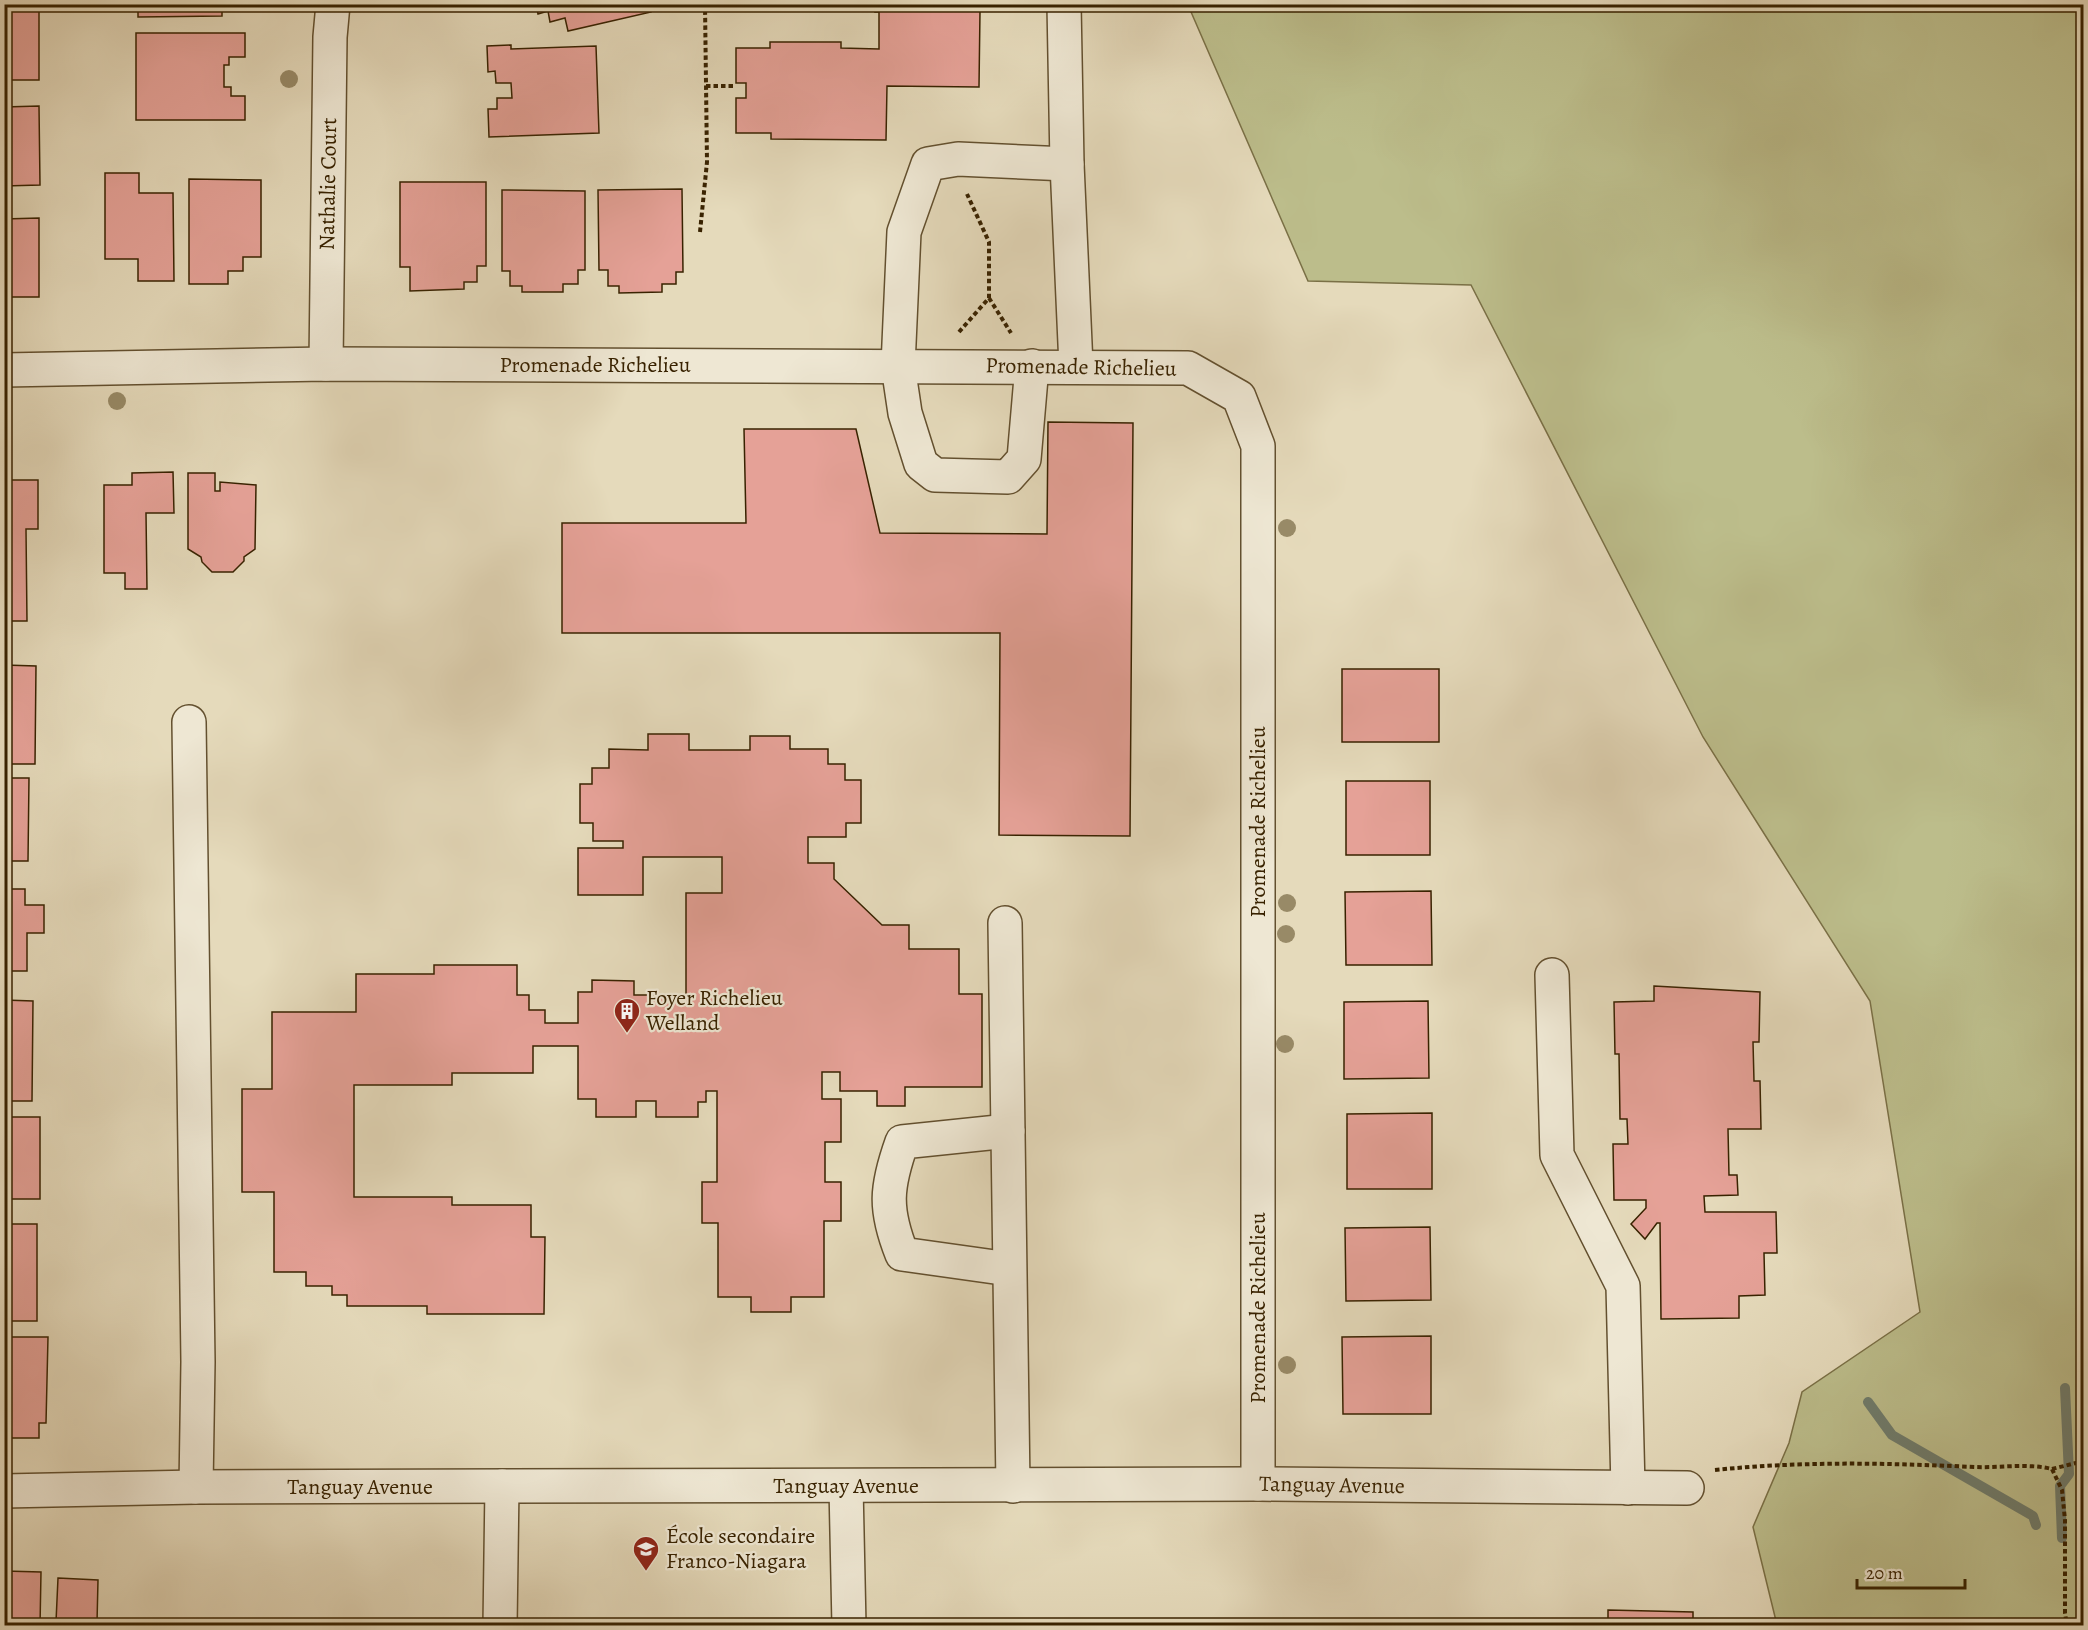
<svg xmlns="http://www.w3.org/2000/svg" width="2088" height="1630" viewBox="0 0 2088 1630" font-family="Alegreya,serif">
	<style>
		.green { fill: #bcbd8b; stroke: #7a7046; stroke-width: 1.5 }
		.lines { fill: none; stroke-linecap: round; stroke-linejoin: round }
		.stream { stroke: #707d6d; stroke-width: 10 }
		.building { fill: #e5a197; stroke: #382200; stroke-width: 1.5 }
		.minor-casing { stroke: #63502f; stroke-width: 36 }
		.path { stroke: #382200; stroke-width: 4; stroke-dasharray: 4.5 3; stroke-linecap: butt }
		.minor { stroke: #eee7d3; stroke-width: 33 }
		.tree { fill: #988a67 }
		.labels { text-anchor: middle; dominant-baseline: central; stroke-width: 4.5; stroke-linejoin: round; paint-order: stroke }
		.street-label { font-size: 22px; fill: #382200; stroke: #eee7d3 }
		.poi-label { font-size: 22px; fill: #382200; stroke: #eee7d3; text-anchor: start }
	</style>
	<rect width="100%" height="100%" fill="#e5dabb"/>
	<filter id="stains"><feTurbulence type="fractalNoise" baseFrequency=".00333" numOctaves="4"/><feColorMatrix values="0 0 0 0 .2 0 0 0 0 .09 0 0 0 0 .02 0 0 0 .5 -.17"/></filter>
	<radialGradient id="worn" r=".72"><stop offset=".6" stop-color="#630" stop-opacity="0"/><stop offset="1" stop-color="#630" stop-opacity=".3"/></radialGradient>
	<path class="green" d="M 1188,5 L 2083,5 L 2083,1625 L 1777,1625 L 1753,1527 L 1789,1443 L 1802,1392 L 1920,1312 L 1870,1001 L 1703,737 L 1471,285 L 1308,281 Z"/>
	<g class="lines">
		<g class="stream">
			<path d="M 1868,1402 L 1892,1435 L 2033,1516 L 2036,1525"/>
			<path d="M 2062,1538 L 2060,1486 L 2069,1474 L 2065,1388"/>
		</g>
	</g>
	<g class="building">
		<rect x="4" y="4" width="35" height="76"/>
		<path d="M 138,4 L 237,4 L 237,6 L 222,6 L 222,16 L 138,17 Z"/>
		<path d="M 536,4 L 649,4 L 651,12 L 568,31 L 565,18 L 550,22 L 548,11 L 538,14 Z"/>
		<path d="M 875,4 L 985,4 L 985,11 L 980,11 L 979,87 L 887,86 L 886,140 L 771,139 L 771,133 L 736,133 L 736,98 L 746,98 L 746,83 L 736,83 L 736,48 L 770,48 L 770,42 L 841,42 L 841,48 L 879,49 L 879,12 L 875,12 Z"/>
		<path d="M 136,33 L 245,33 L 245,57 L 229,57 L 229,65 L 224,65 L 224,87 L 231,87 L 231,96 L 245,96 L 245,120 L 136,120 Z"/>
		<path d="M 511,45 L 511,49 L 596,46 L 599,133 L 489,137 L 488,109 L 497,109 L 497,98 L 512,98 L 511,83 L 496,83 L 495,71 L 488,72 L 487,46 Z"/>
		<path d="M 39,106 L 40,185 L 4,186 L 4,107 Z"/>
		<path d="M 105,173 L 139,173 L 139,193 L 173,193 L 174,281 L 138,281 L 138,259 L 105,259 Z"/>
		<path d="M 189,179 L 261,180 L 261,257 L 243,257 L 243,271 L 228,271 L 228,284 L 189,284 Z"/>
		<path d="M 400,182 L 486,182 L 486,266 L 477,266 L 477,282 L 464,282 L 464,289 L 410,291 L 410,267 L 400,267 Z"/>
		<path d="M 682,189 L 683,272 L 676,272 L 676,284 L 662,284 L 662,292 L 619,293 L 619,286 L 608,286 L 608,270 L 599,270 L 598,190 Z"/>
		<path d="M 502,190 L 585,191 L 585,270 L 578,270 L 578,284 L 563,284 L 563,292 L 522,292 L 522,286 L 510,286 L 510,271 L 502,271 Z"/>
		<path d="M 39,218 L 39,297 L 4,297 L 4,219 Z"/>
		<path d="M 1048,422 L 1133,423 L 1130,836 L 999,835 L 1000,633 L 562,633 L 562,523 L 746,523 L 744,429 L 856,429 L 880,533 L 1047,534 Z"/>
		<path d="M 173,472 L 174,513 L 146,513 L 147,589 L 125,589 L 125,573 L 104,573 L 104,485 L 132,485 L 132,473 Z"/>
		<path d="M 188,473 L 215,473 L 215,491 L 220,491 L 220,482 L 256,485 L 255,549 L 244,557 L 244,561 L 233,572 L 212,572 L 202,562 L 201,557 L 188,549 Z"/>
		<path d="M 4,480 L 38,480 L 38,529 L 26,529 L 27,621 L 4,621 Z"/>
		<path d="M 4,665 L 36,666 L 35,764 L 4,764 Z"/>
		<rect x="1342" y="669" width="97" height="73"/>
		<path d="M 648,734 L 689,734 L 689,750 L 750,750 L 750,736 L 790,736 L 790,749 L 828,749 L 828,764 L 845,764 L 845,780 L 861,780 L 861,823 L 846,823 L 846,837 L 808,837 L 808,863 L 834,863 L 834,879 L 882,925 L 909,925 L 909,949 L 959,949 L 959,994 L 982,994 L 982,1087 L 905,1087 L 905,1106 L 877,1106 L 877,1091 L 840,1091 L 840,1072 L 822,1072 L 822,1099 L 841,1099 L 841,1142 L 825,1142 L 825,1182 L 841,1182 L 841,1221 L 824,1221 L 824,1297 L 791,1297 L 791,1312 L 751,1312 L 751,1297 L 718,1297 L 718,1223 L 702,1223 L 702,1182 L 717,1182 L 717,1091 L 706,1091 L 706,1102 L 698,1102 L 698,1117 L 656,1117 L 656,1101 L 636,1101 L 636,1117 L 596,1117 L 596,1099 L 578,1099 L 578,1046 L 533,1046 L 533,1073 L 452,1073 L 452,1085 L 354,1085 L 354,1197 L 452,1197 L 452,1205 L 531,1205 L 531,1237 L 545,1237 L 544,1314 L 427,1314 L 427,1306 L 347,1306 L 347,1295 L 332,1295 L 332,1286 L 306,1286 L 306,1272 L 274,1272 L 274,1192 L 242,1192 L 242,1089 L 272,1089 L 272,1012 L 356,1012 L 356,974 L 434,974 L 434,965 L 517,965 L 517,995 L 529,995 L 529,1010 L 545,1010 L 545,1023 L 578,1023 L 578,992 L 592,992 L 592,980 L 634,981 L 634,995 L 686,995 L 686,893 L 722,893 L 722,857 L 643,857 L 643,895 L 578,895 L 578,848 L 623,848 L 623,841 L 593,841 L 593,823 L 580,823 L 580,784 L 592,784 L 592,768 L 609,768 L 609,749 L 648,750 Z"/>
		<path d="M 4,778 L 29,778 L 28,861 L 4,861 Z"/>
		<rect x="1346" y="781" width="84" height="74"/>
		<path d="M 4,889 L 25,889 L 25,905 L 44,905 L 44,933 L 27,933 L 27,971 L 4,971 Z"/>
		<path d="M 1431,891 L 1432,965 L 1346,965 L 1345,892 Z"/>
		<path d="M 1654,986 L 1760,992 L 1759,1042 L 1753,1042 L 1754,1081 L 1760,1081 L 1761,1129 L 1728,1129 L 1729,1175 L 1737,1175 L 1738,1195 L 1704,1196 L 1705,1212 L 1776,1212 L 1777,1253 L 1764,1253 L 1765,1295 L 1739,1296 L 1739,1318 L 1661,1319 L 1660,1223 L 1657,1223 L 1645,1239 L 1631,1224 L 1646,1208 L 1646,1200 L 1614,1200 L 1613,1144 L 1628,1144 L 1627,1119 L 1620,1119 L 1619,1054 L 1615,1054 L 1614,1002 L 1654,1001 Z"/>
		<path d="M 4,1000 L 33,1001 L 32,1101 L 4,1101 Z"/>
		<path d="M 1428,1001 L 1429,1078 L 1344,1079 L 1344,1002 Z"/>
		<path d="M 1432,1113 L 1432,1189 L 1347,1189 L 1347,1114 Z"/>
		<rect x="4" y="1117" width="36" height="82"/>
		<rect x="4" y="1224" width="33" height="97"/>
		<path d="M 1430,1227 L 1431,1300 L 1346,1301 L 1345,1228 Z"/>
		<path d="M 1431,1336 L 1431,1414 L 1343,1414 L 1342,1337 Z"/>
		<path d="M 4,1337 L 48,1337 L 46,1423 L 39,1423 L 39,1438 L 4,1438 Z"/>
		<path d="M 4,1571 L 41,1572 L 40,1626 L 4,1626 Z"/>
		<path d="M 58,1578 L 98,1580 L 97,1623 L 56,1622 Z"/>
		<path d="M 1608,1610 L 1693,1612 L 1693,1626 L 1608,1626 Z"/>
	</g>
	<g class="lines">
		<g class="minor-casing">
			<g id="minor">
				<path d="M 1064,4 L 1067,164 L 1076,366"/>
				<path d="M 326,364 L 330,37 L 333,4"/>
				<path d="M 1032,366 L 1024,459 L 1008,477 L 935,475 L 921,464 L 905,413 L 898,366 L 904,232 L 928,164 L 958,159 L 1067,164"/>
				<path d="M 4,370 L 326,364 L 1188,368 L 1239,397 L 1258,446 L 1258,1484"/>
				<path d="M 189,722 L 198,1362 L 196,1487"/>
				<path d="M 1005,923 L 1013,1486"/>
				<path d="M 1552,975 L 1557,1155 L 1623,1286 L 1628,1488"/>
				<path d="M 1008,1131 L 902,1142 C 886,1187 884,1209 902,1254 L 1009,1269"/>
				<path d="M 846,1486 L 849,1626"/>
				<path d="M 4,1491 L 196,1487 L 1258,1484 L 1687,1488"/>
				<path d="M 500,1626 L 502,1486"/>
			</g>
		</g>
		<g class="path">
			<path d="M 706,86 L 733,86"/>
			<path d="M 700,232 L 707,162 L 705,4"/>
			<path d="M 989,298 L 1011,333"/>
			<path d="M 959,332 L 989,298 L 989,242 L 967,194"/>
			<path d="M 2052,1469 L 2084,1461"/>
			<path d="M 1715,1470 C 1804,1461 1887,1463 1975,1467 C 2001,1468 2027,1463 2052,1469 L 2062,1490 L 2065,1520 L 2065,1613 L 2067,1626"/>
		</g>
		<use href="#minor" class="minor"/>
	</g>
	<g class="tree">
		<circle cx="289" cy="79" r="9"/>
		<circle cx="117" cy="401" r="9"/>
		<circle cx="1287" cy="528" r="9"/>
		<circle cx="1287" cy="903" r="9"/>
		<circle cx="1286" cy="934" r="9"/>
		<circle cx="1285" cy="1044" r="9"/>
		<circle cx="1287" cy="1365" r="9"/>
	</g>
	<defs>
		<g id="building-pin" transform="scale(1.35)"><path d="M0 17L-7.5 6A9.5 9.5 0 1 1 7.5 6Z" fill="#8f2418" stroke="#eee7d3"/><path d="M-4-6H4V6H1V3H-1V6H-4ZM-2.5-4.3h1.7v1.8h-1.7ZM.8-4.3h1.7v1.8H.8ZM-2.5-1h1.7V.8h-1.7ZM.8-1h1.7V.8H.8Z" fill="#fff"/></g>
		<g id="school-pin" transform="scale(1.35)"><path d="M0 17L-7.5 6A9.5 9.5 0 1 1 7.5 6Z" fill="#8f2418" stroke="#eee7d3"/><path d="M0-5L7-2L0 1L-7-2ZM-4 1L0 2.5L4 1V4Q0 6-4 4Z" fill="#fff"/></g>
	</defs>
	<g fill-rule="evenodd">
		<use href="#building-pin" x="627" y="1011"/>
		<use href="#school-pin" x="646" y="1549"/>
	</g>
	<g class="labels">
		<g class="street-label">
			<text transform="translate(328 184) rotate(-89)">Nathalie Court</text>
			<text x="595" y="365">Promenade Richelieu</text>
			<text transform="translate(1081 367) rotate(1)">Promenade Richelieu</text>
			<text transform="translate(1258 822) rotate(-90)">Promenade Richelieu</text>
			<text transform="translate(1258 1308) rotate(-90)">Promenade Richelieu</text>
			<text transform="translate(1332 1485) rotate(1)">Tanguay Avenue</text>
			<text x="846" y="1486">Tanguay Avenue</text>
			<text x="360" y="1487">Tanguay Avenue</text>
		</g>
		<g class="poi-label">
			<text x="646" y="998">Foyer Richelieu<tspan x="646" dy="25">Welland</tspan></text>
			<text x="666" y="1536">École secondaire<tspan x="666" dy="25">Franco-Niagara</tspan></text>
		</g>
	</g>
	<rect width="2088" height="1630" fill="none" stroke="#e5dabb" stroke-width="24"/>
	<rect x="6" y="6" width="2076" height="1618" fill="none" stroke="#382200" stroke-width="3"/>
	<rect x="12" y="12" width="2064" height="1606" fill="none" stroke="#382200" stroke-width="1.5"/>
	<path d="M1857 1579v9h108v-9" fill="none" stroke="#382200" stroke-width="3"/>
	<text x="1866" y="1579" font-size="18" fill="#382200" stroke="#eee7d3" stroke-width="4.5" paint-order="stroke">20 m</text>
	<rect width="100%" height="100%" filter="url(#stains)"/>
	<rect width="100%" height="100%" fill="url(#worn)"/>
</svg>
